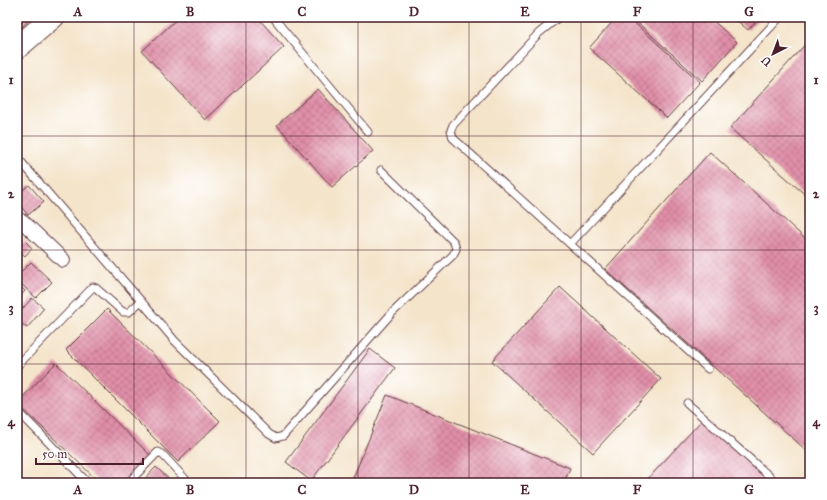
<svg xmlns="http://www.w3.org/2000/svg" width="827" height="500" viewBox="0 0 827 500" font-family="'IM FELL Great Primer',serif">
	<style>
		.building { fill: url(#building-cross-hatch) }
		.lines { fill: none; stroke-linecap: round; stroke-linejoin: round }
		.lane-casing { stroke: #643d43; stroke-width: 9 }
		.street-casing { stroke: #643d43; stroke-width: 16 }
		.primary-casing { stroke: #643d43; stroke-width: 24 }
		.lane { stroke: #fff; stroke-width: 7 }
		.street { stroke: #fff; stroke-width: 14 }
		.primary { stroke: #fff; stroke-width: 22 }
		.grid { fill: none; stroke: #4a1f2b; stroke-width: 1; stroke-opacity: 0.55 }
		.neatline { fill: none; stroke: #4a1f2b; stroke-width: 1.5 }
		.grid-label { font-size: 13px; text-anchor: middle; font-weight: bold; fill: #4a1f2b }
	</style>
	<defs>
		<pattern id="building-cross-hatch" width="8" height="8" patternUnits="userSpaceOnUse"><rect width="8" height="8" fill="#e18fa9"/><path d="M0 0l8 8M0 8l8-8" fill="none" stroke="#b8748a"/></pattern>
	</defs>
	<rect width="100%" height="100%" fill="#fff"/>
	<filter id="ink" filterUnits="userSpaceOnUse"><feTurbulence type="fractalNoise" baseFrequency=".025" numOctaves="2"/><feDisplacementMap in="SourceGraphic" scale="8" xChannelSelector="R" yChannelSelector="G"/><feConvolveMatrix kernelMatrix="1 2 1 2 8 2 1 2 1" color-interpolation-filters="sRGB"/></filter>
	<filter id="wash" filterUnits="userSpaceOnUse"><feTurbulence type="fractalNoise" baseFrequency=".012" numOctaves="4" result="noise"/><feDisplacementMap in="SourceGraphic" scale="16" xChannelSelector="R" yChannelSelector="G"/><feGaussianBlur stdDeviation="0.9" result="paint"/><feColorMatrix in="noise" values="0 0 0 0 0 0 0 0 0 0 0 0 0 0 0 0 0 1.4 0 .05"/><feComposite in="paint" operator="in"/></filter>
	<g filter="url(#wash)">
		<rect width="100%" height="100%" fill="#f4e4ca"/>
		<g id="blocks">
			<g class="building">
				<path d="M 17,17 L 31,18 L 17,32 Z"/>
				<path d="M 179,17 L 257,17 L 284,47 L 205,120 L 142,51 Z"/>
				<path d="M 617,17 L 628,17 L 700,82 L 667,118 L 589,48 Z"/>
				<path d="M 631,17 L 709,17 L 737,42 L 702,81 Z"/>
				<path d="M 733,17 L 760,17 L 748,30 Z"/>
				<path d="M 810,39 L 810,199 L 730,128 Z"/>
				<path d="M 318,89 L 373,151 L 332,187 L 277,125 Z"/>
				<path d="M 710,152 L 810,243 L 810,447 L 807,451 L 605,269 Z"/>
				<path d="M 29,185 L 44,202 L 28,215 L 17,202 L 17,195 Z"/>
				<path d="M 17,233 L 23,239 L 17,246 Z"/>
				<path d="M 25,241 L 32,248 L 25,256 L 17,249 Z"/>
				<path d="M 31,262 L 52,282 L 36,298 L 17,280 L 17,276 Z"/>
				<path d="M 17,283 L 25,291 L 17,300 Z"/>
				<path d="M 560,287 L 661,379 L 593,453 L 492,361 Z"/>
				<path d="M 32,298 L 44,308 L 27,328 L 17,320 L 17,315 Z"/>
				<path d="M 107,309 L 220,421 L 178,462 L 66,350 Z"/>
				<path d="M 370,349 L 395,368 L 311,481 L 286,462 Z"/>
				<path d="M 56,363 L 150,455 L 123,483 L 100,483 L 17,403 Z"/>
				<path d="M 387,395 L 570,468 L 564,483 L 351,483 Z"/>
				<path d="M 702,420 L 771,483 L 644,483 Z"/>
				<path d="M 156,467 L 173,483 L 141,483 Z"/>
			</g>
		</g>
	</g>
	<g filter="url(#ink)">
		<use href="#blocks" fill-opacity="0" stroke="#643d43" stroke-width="1"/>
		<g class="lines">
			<g class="lane-casing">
				<g id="lane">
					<path d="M 273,17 L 368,132"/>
					<path d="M 559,17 L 539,33 L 453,125 L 451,130 L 453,138 L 708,369"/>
					<path d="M 17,157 L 141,301 L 129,312 L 123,312 L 96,288 L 93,287 L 17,366"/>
					<path d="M 570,244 L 780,17"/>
					<path d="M 141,301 L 175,341 L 269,434 L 276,438 L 283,436 L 391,314 L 453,255 L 456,249 L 454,242 L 381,170"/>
					<path d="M 687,403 L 777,483"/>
					<path d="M 17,410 L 88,483"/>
					<path d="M 128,483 L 158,452 L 162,454 L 189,483"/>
				</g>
			</g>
			<g class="street-casing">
				<path id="street" d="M 17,220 L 22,221 L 63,260"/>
			</g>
			<g class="primary-casing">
				<path id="primary" d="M 17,48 L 53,17"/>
			</g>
			<use href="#lane" class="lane"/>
			<use href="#street" class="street"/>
			<use href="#primary" class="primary"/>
		</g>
	</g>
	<path class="grid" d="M 134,17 L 134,483M 246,17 L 246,483M 358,17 L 358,483M 469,17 L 469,483M 581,17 L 581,483M 693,17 L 693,483M 17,136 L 810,136M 17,250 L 810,250M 17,364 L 810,364"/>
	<rect width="827" height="500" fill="none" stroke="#fff" stroke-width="44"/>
	<g transform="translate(773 54) rotate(222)" stroke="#ffffff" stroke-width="3" paint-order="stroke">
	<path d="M0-3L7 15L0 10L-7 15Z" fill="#4a1f2b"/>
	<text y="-6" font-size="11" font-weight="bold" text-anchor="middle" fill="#4a1f2b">U</text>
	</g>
	<path d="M36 458v6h107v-6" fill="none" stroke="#4a1f2b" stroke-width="2"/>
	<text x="42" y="458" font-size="12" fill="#4a1f2b" stroke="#ffffff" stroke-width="3" paint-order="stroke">50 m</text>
	<rect x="22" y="22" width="783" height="456" class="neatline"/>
	<g class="grid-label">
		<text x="78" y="16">A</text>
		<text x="190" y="16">B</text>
		<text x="302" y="16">C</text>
		<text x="414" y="16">D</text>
		<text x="525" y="16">E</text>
		<text x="637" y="16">F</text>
		<text x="749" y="16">G</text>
		<text x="11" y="84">1</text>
		<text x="816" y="84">1</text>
		<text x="11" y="198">2</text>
		<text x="816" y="198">2</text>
		<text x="11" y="312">3</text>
		<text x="816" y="312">3</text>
		<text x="11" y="426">4</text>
		<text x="816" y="426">4</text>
		<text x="78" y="494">A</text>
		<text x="190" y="494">B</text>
		<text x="302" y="494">C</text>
		<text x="414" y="494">D</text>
		<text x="525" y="494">E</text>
		<text x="637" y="494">F</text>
		<text x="749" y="494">G</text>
	</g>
</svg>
